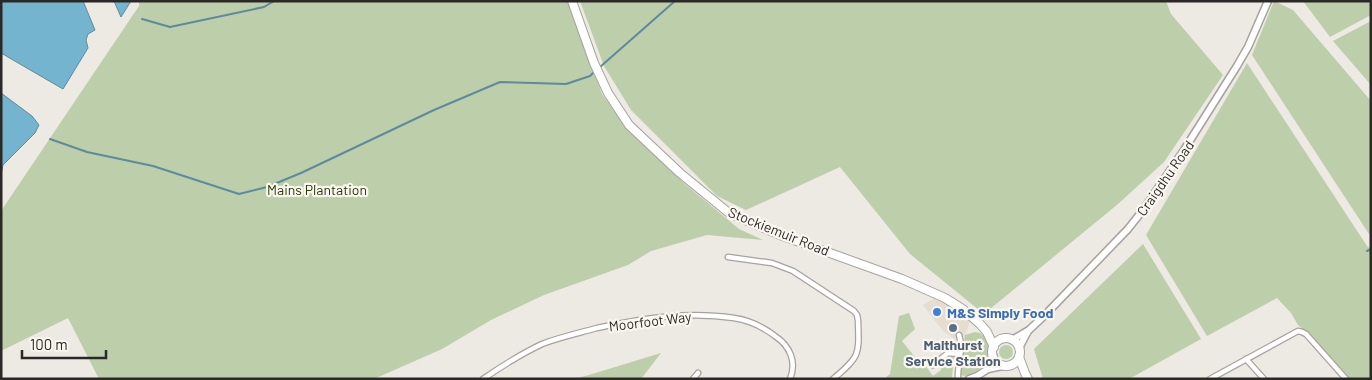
<svg xmlns="http://www.w3.org/2000/svg" width="1372" height="380" viewBox="0 0 1372 380" font-family="Barlow,sans-serif">
	<style>
		.built { fill: #e6ddd1 }
		.green { fill: #bdceab }
		.water { fill: #75b4cf; stroke: #5e8a9d }
		.lines { fill: none; stroke-linecap: round; stroke-linejoin: round }
		.stream { stroke: #5e8a9d; stroke-width: 2 }
		.minor-casing { stroke: #a6a29d; stroke-width: 7 }
		.secondary-casing { stroke: #a6a29d; stroke-width: 9 }
		.primary-casing { stroke: #a6a29d; stroke-width: 10 }
		.minor { stroke: #fff; stroke-width: 4.5 }
		.secondary { stroke: #fff; stroke-width: 6 }
		.primary { stroke: #fff; stroke-width: 8 }
		.shop-dot { fill: #3f7fe0; stroke: #faf6f0; stroke-width: 2 }
		.service-dot { fill: #5c6f8a; stroke: #faf6f0; stroke-width: 2 }
		.labels { text-anchor: middle; dominant-baseline: central; stroke-width: 4.5; stroke-linejoin: round; paint-order: stroke }
		.street-label { font-size: 14px; fill: #2a2927; stroke: #faf6f0 }
		.park-label { font-size: 14px; fill: #283c02; stroke: #faf6f0 }
		.shop-label { font-size: 14px; font-weight: bold; fill: #366cbe; stroke: #faf6f0; text-anchor: start }
		.service-label { font-size: 14px; font-weight: bold; fill: #4e5e75; stroke: #faf6f0 }
	</style>
	<rect width="100%" height="100%" fill="#ede9e3"/>
	<path class="built" d="M 935,298 L 954,306 L 971,319 L 965,335 L 959,342 L 943,331 L 923,305 Z"/>
	<g class="green">
		<path d="M 139,1 L 569,1 L 602,94 L 619,117 L 685,184 L 739,229 L 763,240 L 707,235 L 651,251 L 628,265 L 544,295 L 491,320 L 442,349 L 374,379 L 99,379 L 68,318 L 1,351 L 1,211 L 139,6 Z"/>
		<path d="M 580,1 L 1166,1 L 1171,14 L 1223,75 L 1164,162 L 1118,204 L 984,314 L 910,254 L 840,167 L 746,210 L 717,196 L 631,110 L 604,66 Z"/>
		<path d="M 1274,1 L 1293,10 L 1371,101 L 1371,234 L 1369,234 L 1252,55 Z"/>
		<path d="M 1303,1 L 1371,1 L 1371,15 L 1330,37 Z"/>
		<path d="M 1371,21 L 1371,85 L 1333,41 Z"/>
		<path d="M 1247,63 L 1367,246 L 1371,249 L 1371,379 L 1350,379 L 1312,337 L 1298,325 L 1291,313 L 1277,298 L 1207,336 L 1146,235 Z"/>
		<path d="M 1143,244 L 1201,339 L 1129,379 L 1043,379 L 1034,349 Z"/>
		<path d="M 909,313 L 915,329 L 902,341 L 922,366 L 925,365 L 933,376 L 941,370 L 940,364 L 950,356 L 954,357 L 952,377 L 950,379 L 884,379 L 890,374 L 899,316 Z"/>
		<path d="M 975,332 C 982,333 984,335 987,341 C 996,358 979,373 964,376 L 961,375 L 960,371 L 965,335 Z"/>
		<circle cx="1006" cy="352" r="7"/>
		<path d="M 661,353 L 641,379 L 573,379 L 589,375 Z"/>
	</g>
	<g class="water">
		<path d="M 1,1 L 83,1 L 95,30 L 88,34 L 86,40 L 88,48 L 63,89 L 1,53 Z"/>
		<path d="M 114,1 L 131,1 L 121,17 Z"/>
		<path d="M 1,93 L 32,116 L 39,125 L 35,133 L 3,165 L 1,175 Z"/>
	</g>
	<g class="lines">
		<g class="stream">
			<path d="M 142,19 L 170,27 L 264,7 L 274,1"/>
			<path d="M 600,67 L 675,1"/>
			<path d="M 50,139 L 87,152 L 153,166 L 239,194 L 267,187 L 301,173 L 434,110 L 500,82 L 566,84 L 590,76 L 593,73"/>
			<path d="M 1367,251 L 1371,249"/>
		</g>
		<g class="minor-casing">
			<g id="minor">
				<path d="M 728,257 L 772,263 L 793,271 L 854,311 L 857,315 L 858,320 C 859,354 861,356 833,379"/>
				<path d="M 1246,359 L 1264,379"/>
				<path d="M 933,365 L 948,353 L 959,354"/>
				<path d="M 483,379 C 502,366 521,354 542,344 C 560,337 579,333 597,328 C 642,318 688,311 734,318 C 749,320 763,327 775,336 C 790,346 797,362 790,379"/>
				<path d="M 693,379 L 698,373"/>
				<path d="M 958,379 C 957,364 964,349 959,335"/>
				<path d="M 1210,379 L 1298,331 L 1302,332 L 1306,334 L 1346,379"/>
			</g>
		</g>
		<g class="secondary-casing">
			<g id="secondary">
				<path d="M 1012,340 L 1029,330 L 1044,316 L 1128,229 L 1143,210 L 1184,150 L 1237,66 L 1248,47 L 1268,1"/>
				<path d="M 1019,348 L 1028,331"/>
				<path d="M 988,369 L 993,355"/>
				<path d="M 969,379 L 977,376 L 988,369 L 1002,366"/>
			</g>
		</g>
		<g class="primary-casing">
			<g id="primary">
				<path d="M 572,1 L 594,63 L 608,93 L 629,125 L 680,173 L 729,213 L 780,235 L 902,279 L 945,298 L 964,310 L 980,324 L 987,332 L 994,347"/>
				<circle cx="1006" cy="352" r="14"/>
				<path d="M 1019,357 L 1025,373 L 1028,379"/>
			</g>
		</g>
		<use href="#minor" class="minor"/>
		<use href="#secondary" class="secondary"/>
		<use href="#primary" class="primary"/>
	</g>
	<circle class="shop-dot" cx="937" cy="312" r="5"/>
	<circle class="service-dot" cx="953" cy="328" r="5"/>
	<g class="labels">
		<g class="street-label">
			<text transform="translate(1165 178) rotate(-55)">Craigdhu Road</text>
			<text transform="translate(779 231) rotate(22)">Stockiemuir Road</text>
			<text transform="translate(650 321) rotate(-7)">Moorfoot Way</text>
		</g>
		<g class="park-label">
			<text x="317" y="189">Mains Plantation</text>
		</g>
		<g class="shop-label">
			<text x="947" y="312">M&amp;S Simply Food</text>
		</g>
		<g class="service-label">
			<text x="953" y="344">Malthurst<tspan x="953" dy="16">Service Station</tspan></text>
		</g>
	</g>
	<rect width="1372" height="380" fill="none" stroke="#2a2927" stroke-width="5"/>
	<path d="M22 350v8h84v-8" fill="none" stroke="#2a2927" stroke-width="2.5"/>
	<text x="30" y="350" font-size="15" fill="#2a2927" stroke="#faf6f0" stroke-width="4" paint-order="stroke">100 m</text>
</svg>
